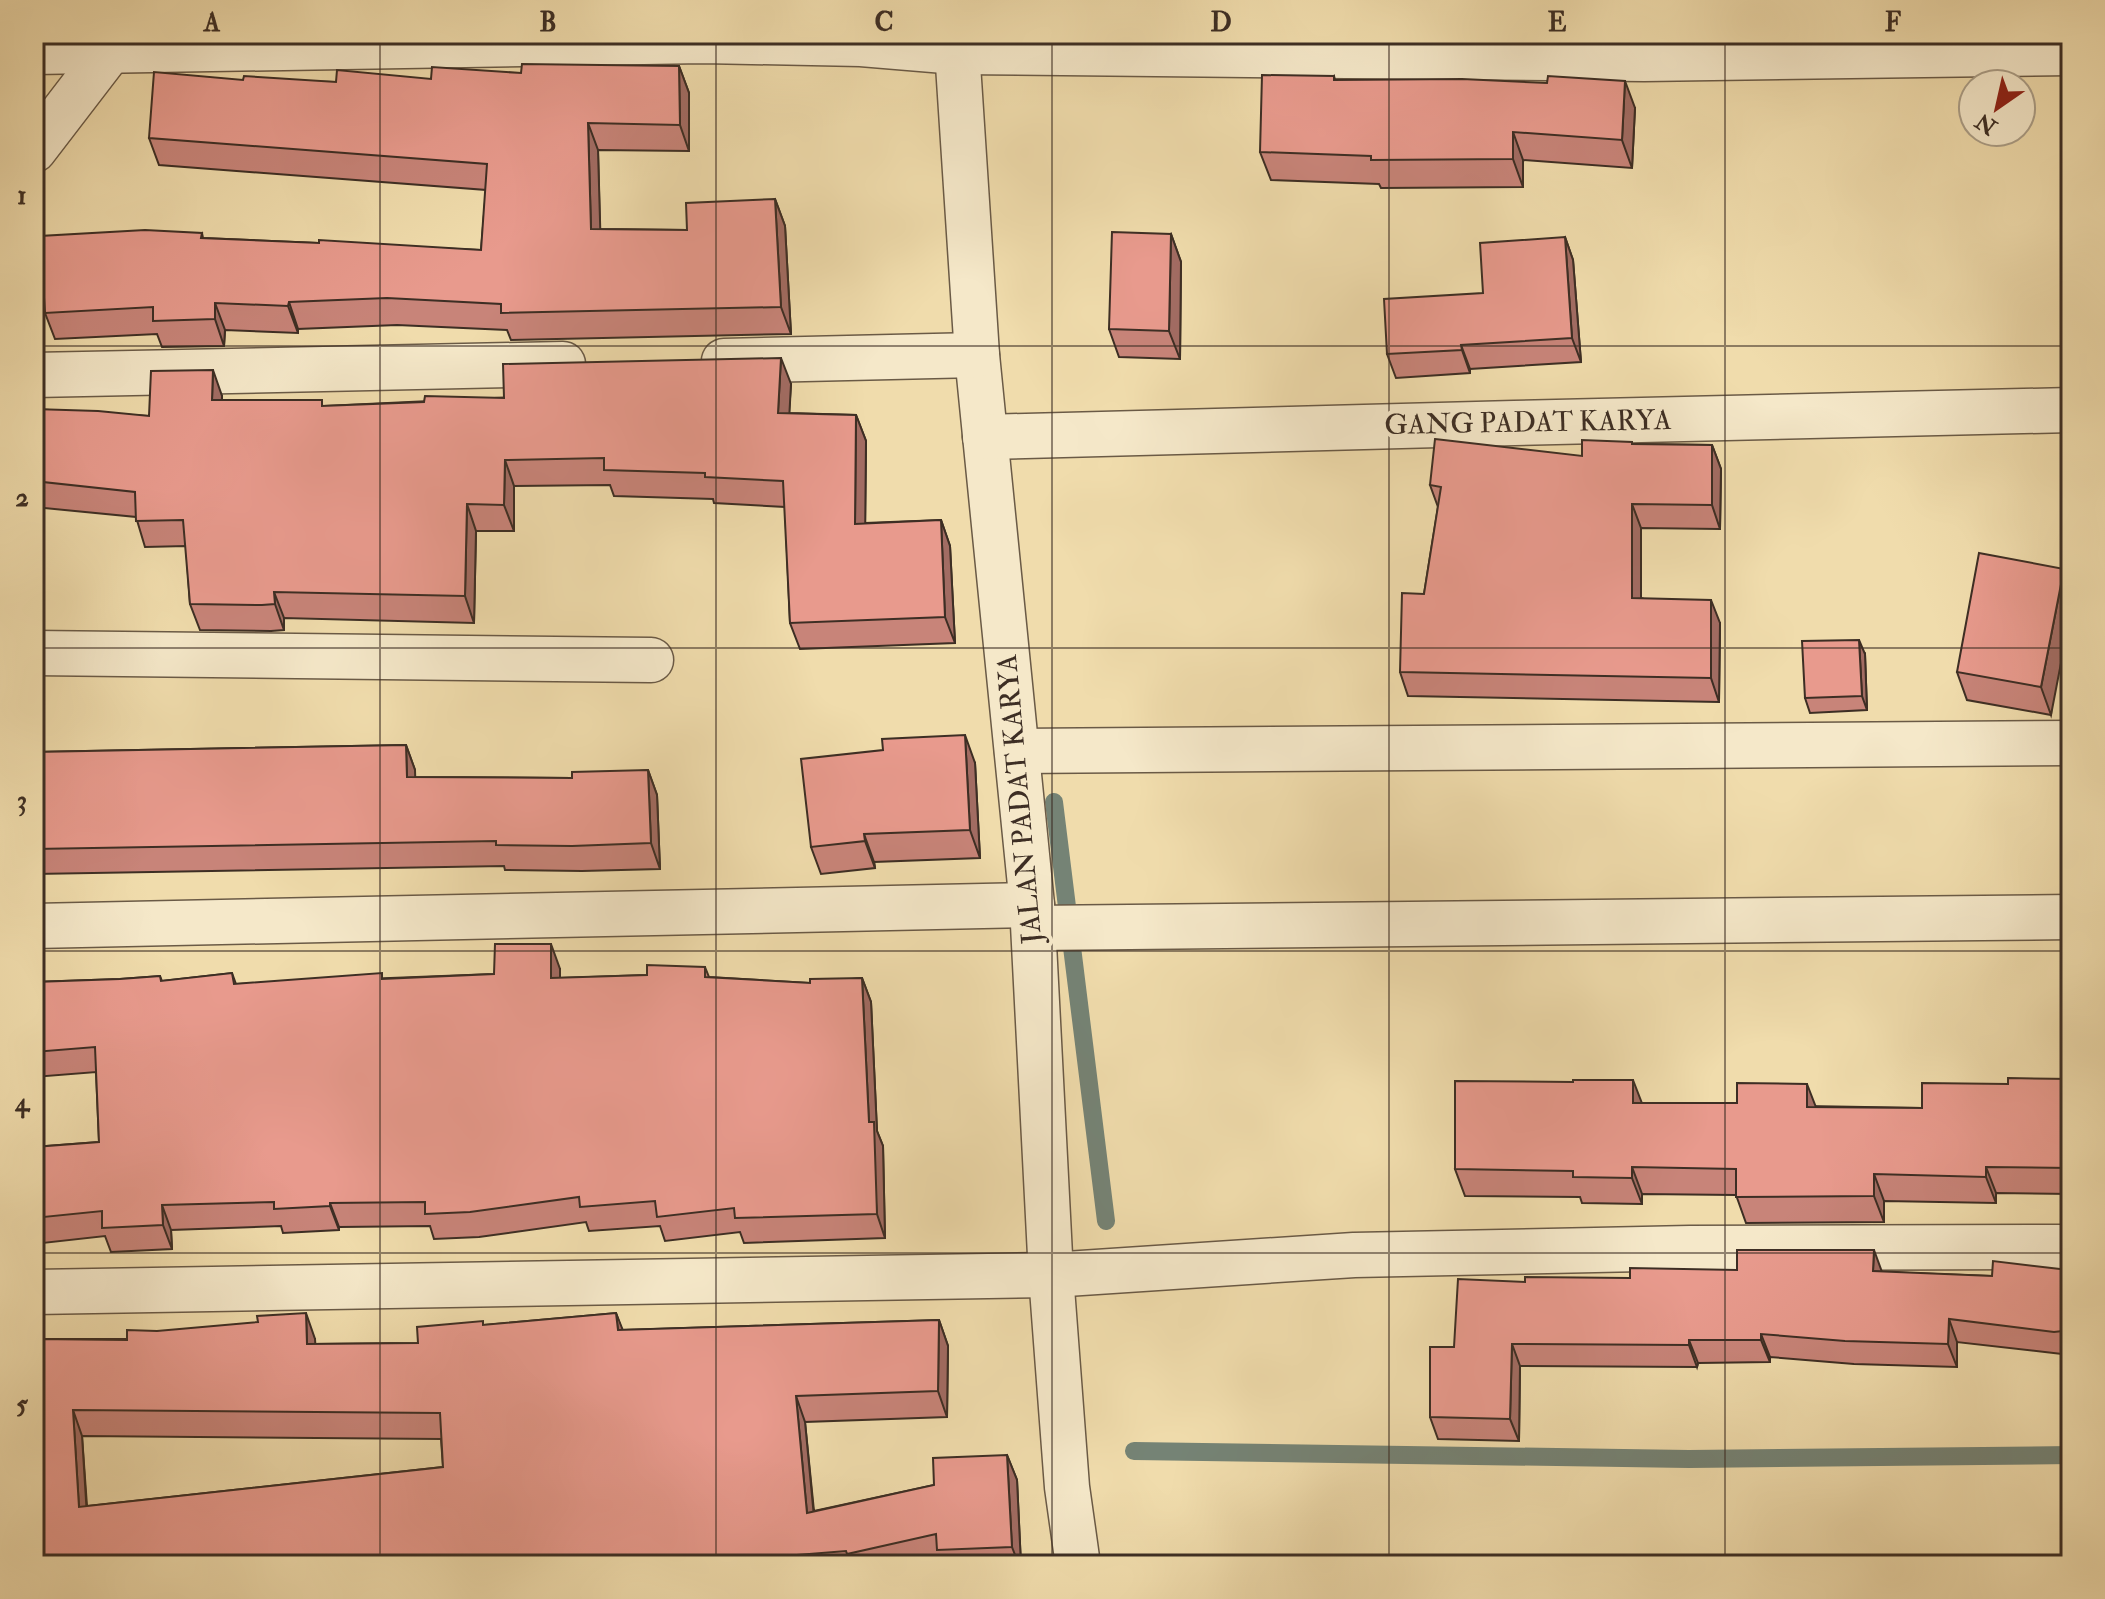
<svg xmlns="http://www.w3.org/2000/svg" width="2105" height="1599" viewBox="0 0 2105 1599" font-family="'IM FELL Double Pica',serif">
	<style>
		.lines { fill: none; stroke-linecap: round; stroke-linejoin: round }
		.stream { stroke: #758375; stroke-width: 18 }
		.minor-casing { stroke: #6a5a46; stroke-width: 47 }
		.minor { stroke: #f5e8c9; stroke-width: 44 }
		.wall { fill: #c88479; stroke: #3d2e24; stroke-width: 2; fill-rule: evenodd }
		.shaded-wall { fill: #a26c63; stroke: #3d2e24; stroke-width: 2 }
		.building { fill: #e89a8d; stroke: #3d2e24; stroke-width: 2; fill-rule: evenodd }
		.grid { fill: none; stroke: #3d2e24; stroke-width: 2; stroke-opacity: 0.55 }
		.labels { text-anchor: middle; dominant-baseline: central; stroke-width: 8; stroke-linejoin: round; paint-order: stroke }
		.street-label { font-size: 28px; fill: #3d2e24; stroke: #f5e8c9 }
		.neatline { fill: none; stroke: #3d2e24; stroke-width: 3 }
		.grid-label { font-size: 26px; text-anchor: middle; font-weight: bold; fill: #3d2e24 }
	</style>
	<rect width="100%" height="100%" fill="#f0dcac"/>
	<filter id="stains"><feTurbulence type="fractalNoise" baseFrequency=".0025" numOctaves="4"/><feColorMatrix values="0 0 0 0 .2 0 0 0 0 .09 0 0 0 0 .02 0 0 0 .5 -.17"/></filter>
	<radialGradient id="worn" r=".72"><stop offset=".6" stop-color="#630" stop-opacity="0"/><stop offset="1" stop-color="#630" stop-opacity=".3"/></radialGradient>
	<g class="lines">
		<g class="stream">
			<path d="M 1054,802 L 1106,1221"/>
			<path d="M 1134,1451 L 1689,1459 L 2071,1455"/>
		</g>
		<g class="minor-casing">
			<g id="minor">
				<path d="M 956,34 L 977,355 L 1032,905 L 1051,1275 L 1067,1487 L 1078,1565"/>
				<path d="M 34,52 L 703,41 L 861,44 L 957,52 L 1644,59 L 2071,53"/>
				<path d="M 34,150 L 123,34"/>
				<path d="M 724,361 L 977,355"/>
				<path d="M 34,375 L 563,364"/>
				<path d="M 985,437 L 1514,423 L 2071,410"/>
				<path d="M 34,653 L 651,660"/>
				<path d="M 1017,751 L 2071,743"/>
				<path d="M 34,926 L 1032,905"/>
				<path d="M 1034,928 L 2071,917"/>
				<path d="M 34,1292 L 1051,1275 L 1354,1255 L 1690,1248 L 2071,1247"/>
			</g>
		</g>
		<use href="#minor" class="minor"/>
	</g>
	<g class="wall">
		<path d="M 679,66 L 689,93 L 689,151 L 598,150 L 600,229 L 687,230 L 775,199 L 785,226 L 791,334 L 511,340 L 507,330 L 397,325 L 298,329 L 298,333 L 225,330 L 224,346 L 162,347 L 157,334 L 55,339 L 45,313 L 202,233 L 203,238 L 481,250 L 486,190 L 159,165 L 149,138 L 243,80 L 336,82 L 431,79 L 521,73 Z"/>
		<path d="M 1334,76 L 1335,80 L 1635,108 L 1632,168 L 1523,160 L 1523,187 L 1381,188 L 1379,184 L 1271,180 L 1260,152 Z"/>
		<path d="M 1171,234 L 1181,262 L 1180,359 L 1119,357 L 1109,329 Z"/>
		<path d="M 1565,237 L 1573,260 L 1581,362 L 1470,369 L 1470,373 L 1396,378 L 1387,354 L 1483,293 Z"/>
		<path d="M 791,384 L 789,413 L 856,415 L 866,441 L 865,523 L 941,520 L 950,546 L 955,643 L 800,649 L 790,623 L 785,507 L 714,503 L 713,499 L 614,496 L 610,485 L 514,486 L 514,531 L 476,531 L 474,623 L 284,618 L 284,630 L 271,631 L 200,630 L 190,604 L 186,546 L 145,547 L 136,517 L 34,507 L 34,409 L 149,416 L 222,396 L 222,400 L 324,406 Z"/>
		<path d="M 1633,444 L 1712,445 L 1721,469 L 1720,529 L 1641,528 L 1641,598 L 1720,623 L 1719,702 L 1408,696 L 1400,672 L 1424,594 L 1438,507 L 1430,485 L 1582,456 Z"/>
		<path d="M 2064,569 L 2051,715 L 1967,700 L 1957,672 Z"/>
		<path d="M 1865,654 L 1867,710 L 1810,713 L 1805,698 Z"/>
		<path d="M 406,745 L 415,770 L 415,777 L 572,778 L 648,770 L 657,795 L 660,869 L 582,871 L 505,870 L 504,866 L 34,874 L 34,752 Z"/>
		<path d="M 975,763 L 980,858 L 874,862 L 875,868 L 821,874 L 811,847 Z"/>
		<path d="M 705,967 L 709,977 L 810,983 L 862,978 L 871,1002 L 877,1131 L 883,1146 L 885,1238 L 744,1243 L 740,1232 L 665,1241 L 660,1226 L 589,1231 L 586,1222 L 479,1237 L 434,1239 L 430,1226 L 339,1227 L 339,1230 L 283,1233 L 281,1226 L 171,1230 L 172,1249 L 111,1252 L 105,1236 L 34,1244 L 34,1147 L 99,1142 L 96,1072 L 34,1077 L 34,982 L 120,979 L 160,976 L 162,981 L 232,973 L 236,984 L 494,974 L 560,969 L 560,978 L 647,975 Z"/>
		<path d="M 2071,1079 L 2071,1194 L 1996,1193 L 1996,1203 L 1884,1201 L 1884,1222 L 1746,1223 L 1736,1195 L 1642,1194 L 1642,1204 L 1582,1203 L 1580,1197 L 1465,1196 L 1455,1169 L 1642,1103 L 1922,1108 L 2008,1084 Z"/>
		<path d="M 2071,1269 L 2071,1353 L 2062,1354 L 1957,1342 L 1957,1367 L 1854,1364 L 1770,1357 L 1770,1362 L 1698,1363 L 1697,1367 L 1520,1366 L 1519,1441 L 1438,1439 L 1430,1417 L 1454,1347 L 1525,1282 L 1882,1272 L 1992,1276 Z"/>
		<path d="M 616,1313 L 622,1330 L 939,1320 L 948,1346 L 947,1417 L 805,1422 L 814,1511 L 934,1485 L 1007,1455 L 1017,1480 L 1021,1565 L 942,1565 L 941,1561 L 923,1565 L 34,1565 L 34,1339 L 315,1339 L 315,1344 L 418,1343 L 484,1325 ZM 82,1436 L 441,1439 L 443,1467 L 87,1506 Z"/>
	</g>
	<g class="shaded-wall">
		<path d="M 679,66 L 689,93 L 689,151 L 680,125 Z"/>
		<path d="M 1625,81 L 1635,108 L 1632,168 L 1622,140 Z"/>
		<path d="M 588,123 L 598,150 L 601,255 L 591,229 Z"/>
		<path d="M 1513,132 L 1523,160 L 1523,187 L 1513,159 Z"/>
		<path d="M 775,199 L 785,226 L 791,334 L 781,307 Z"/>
		<path d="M 1171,234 L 1181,262 L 1180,359 L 1169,331 Z"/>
		<path d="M 1565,237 L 1573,260 L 1581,362 L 1572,338 Z"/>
		<path d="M 289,302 L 298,329 L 298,333 L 288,306 Z"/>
		<path d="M 215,303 L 225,330 L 224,346 L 215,319 Z"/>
		<path d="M 1461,345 L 1470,369 L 1470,373 L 1462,350 Z"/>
		<path d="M 781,358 L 791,384 L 788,439 L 778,413 Z"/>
		<path d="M 213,370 L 222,396 L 221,426 L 212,400 Z"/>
		<path d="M 856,415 L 866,441 L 865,550 L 855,524 Z"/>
		<path d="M 1712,445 L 1721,469 L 1720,529 L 1712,505 Z"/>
		<path d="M 505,460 L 514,486 L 514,531 L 504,505 Z"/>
		<path d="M 467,504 L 476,531 L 474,623 L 465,596 Z"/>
		<path d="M 1632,504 L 1641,528 L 1641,622 L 1632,598 Z"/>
		<path d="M 941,520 L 950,546 L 955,643 L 945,617 Z"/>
		<path d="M 2064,569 L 2071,589 L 2071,611 L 2051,715 L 2041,687 Z"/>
		<path d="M 274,592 L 284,618 L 284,630 L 275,604 Z"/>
		<path d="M 1711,600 L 1720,623 L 1719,702 L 1711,678 Z"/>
		<path d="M 1859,640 L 1865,654 L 1867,710 L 1862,696 Z"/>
		<path d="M 965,735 L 975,763 L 980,858 L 970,830 Z"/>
		<path d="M 406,745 L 415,770 L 416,802 L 407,777 Z"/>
		<path d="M 648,770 L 657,795 L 660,869 L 651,843 Z"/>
		<path d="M 864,834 L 874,862 L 875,868 L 865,841 Z"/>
		<path d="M 551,944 L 560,969 L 560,1002 L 551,978 Z"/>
		<path d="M 862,978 L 871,1002 L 877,1131 L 883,1146 L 885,1238 L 877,1214 L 869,1122 Z"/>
		<path d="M 1633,1080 L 1643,1106 L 1633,1103 Z"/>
		<path d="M 1807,1084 L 1817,1110 L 1807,1107 Z"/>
		<path d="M 1632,1167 L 1642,1194 L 1642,1204 L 1632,1178 Z"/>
		<path d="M 1986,1167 L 1996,1193 L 1996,1203 L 1986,1177 Z"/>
		<path d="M 1874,1174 L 1884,1201 L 1884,1222 L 1874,1196 Z"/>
		<path d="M 330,1203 L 339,1227 L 339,1230 L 330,1206 Z"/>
		<path d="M 162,1205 L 171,1230 L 172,1249 L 163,1225 Z"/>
		<path d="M 1874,1250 L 1882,1272 L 1873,1271 Z"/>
		<path d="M 306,1313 L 315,1339 L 317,1370 L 307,1344 Z"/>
		<path d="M 616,1313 L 626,1338 L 618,1330 Z"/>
		<path d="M 1949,1319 L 1957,1342 L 1957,1367 L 1948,1344 Z"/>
		<path d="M 939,1320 L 948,1346 L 947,1417 L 938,1391 Z"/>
		<path d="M 1761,1334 L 1770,1357 L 1770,1362 L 1761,1340 Z"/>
		<path d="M 1689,1340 L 1698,1363 L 1697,1367 L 1689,1345 Z"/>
		<path d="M 1512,1344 L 1520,1366 L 1519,1441 L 1510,1419 Z"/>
		<path d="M 796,1396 L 805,1422 L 816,1538 L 807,1513 Z"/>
		<path d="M 73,1410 L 82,1436 L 88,1532 L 79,1507 Z"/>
		<path d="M 1007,1455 L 1017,1480 L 1021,1565 L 1019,1565 L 1012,1547 Z"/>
	</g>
	<g class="building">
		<path d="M 522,64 L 679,66 L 680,125 L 588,123 L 591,229 L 687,230 L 686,203 L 775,199 L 781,307 L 501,313 L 501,304 L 387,298 L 289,302 L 288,306 L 215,303 L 215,319 L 153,321 L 153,307 L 45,313 L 40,236 L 145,230 L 202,233 L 201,238 L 319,243 L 319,240 L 481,250 L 487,164 L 149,138 L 154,72 L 243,80 L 244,76 L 336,82 L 337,70 L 431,79 L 432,67 L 521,73 Z"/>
		<path d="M 1262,75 L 1334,76 L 1334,80 L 1462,79 L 1547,83 L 1548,76 L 1625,81 L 1622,140 L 1513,132 L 1513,159 L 1371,160 L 1371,156 L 1260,152 Z"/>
		<path d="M 1112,232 L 1171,234 L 1169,331 L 1109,329 Z"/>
		<path d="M 1565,237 L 1572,338 L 1461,345 L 1462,350 L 1387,354 L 1384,299 L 1483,293 L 1480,243 Z"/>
		<path d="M 781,358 L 778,413 L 856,415 L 855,524 L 941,520 L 945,617 L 790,623 L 783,481 L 705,477 L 705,473 L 604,470 L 604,458 L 505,460 L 504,505 L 467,504 L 465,596 L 274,592 L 275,604 L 262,605 L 190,604 L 183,520 L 136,521 L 135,492 L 34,481 L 34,409 L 98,411 L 149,416 L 151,371 L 213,370 L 212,400 L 322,400 L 322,406 L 424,402 L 425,396 L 504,398 L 503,364 Z"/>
		<path d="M 1435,439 L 1582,456 L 1582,440 L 1632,442 L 1632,444 L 1712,445 L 1712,505 L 1632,504 L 1632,598 L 1711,600 L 1711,678 L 1400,672 L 1402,593 L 1424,594 L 1441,487 L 1430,485 Z"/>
		<path d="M 1979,553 L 2064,569 L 2041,687 L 1957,672 Z"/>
		<path d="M 1859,640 L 1862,696 L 1805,698 L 1802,641 Z"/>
		<path d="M 965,735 L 970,830 L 864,834 L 865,841 L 811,847 L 801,759 L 883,750 L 882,739 Z"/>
		<path d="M 406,745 L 407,777 L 572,778 L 572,772 L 648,770 L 651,843 L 572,846 L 496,845 L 496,841 L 34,849 L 34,752 Z"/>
		<path d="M 495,944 L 551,944 L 551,978 L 647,975 L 647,965 L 705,967 L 705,977 L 810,983 L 810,979 L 862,978 L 869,1122 L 874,1122 L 877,1214 L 735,1218 L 734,1208 L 657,1217 L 655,1201 L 580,1207 L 579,1197 L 470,1212 L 425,1214 L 425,1202 L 330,1203 L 330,1206 L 274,1209 L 274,1202 L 162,1205 L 163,1225 L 102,1228 L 102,1211 L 34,1218 L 34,1147 L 99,1142 L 95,1047 L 34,1052 L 34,982 L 120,979 L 160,976 L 161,981 L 232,973 L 234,984 L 382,973 L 382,979 L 494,974 Z"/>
		<path d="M 2008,1078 L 2071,1079 L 2071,1168 L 1986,1167 L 1986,1177 L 1874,1174 L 1874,1196 L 1736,1197 L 1736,1169 L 1632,1167 L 1632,1178 L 1573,1177 L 1573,1171 L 1455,1169 L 1455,1081 L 1573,1082 L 1573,1080 L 1633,1080 L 1633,1103 L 1737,1103 L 1737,1083 L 1807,1084 L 1807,1107 L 1922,1108 L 1922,1083 L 2008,1084 Z"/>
		<path d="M 1737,1250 L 1874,1250 L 1873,1271 L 1992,1276 L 1993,1261 L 2060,1269 L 2071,1269 L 2071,1330 L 2054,1332 L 1949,1319 L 1948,1344 L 1845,1341 L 1761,1334 L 1761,1340 L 1689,1340 L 1689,1345 L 1512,1344 L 1510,1419 L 1430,1417 L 1430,1347 L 1454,1347 L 1458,1279 L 1525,1282 L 1525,1277 L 1630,1278 L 1630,1268 L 1737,1270 Z"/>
		<path d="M 306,1313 L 307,1344 L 418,1343 L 417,1327 L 483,1321 L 483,1325 L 616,1313 L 618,1330 L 939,1320 L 938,1391 L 796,1396 L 807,1513 L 934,1485 L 933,1458 L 1007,1455 L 1012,1547 L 937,1550 L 936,1534 L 847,1554 L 846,1551 L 734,1560 L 733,1557 L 651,1563 L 651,1556 L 528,1563 L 528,1565 L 291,1565 L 290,1564 L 180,1565 L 180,1556 L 85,1565 L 34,1565 L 34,1339 L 127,1340 L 127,1330 L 157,1331 L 258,1322 L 257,1316 ZM 73,1410 L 440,1413 L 443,1467 L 79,1507 Z"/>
	</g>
	<path class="grid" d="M 380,34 L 380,1565M 716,34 L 716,1565M 1052,34 L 1052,1565M 1389,34 L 1389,1565M 1725,34 L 1725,1565M 34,346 L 2071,346M 34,648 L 2071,648M 34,951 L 2071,951M 34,1253 L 2071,1253"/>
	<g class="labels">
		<g class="street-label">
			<text transform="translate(1528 423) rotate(-1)">GANG PADAT KARYA</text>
			<text transform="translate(1020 799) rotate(-95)">JALAN PADAT KARYA</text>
		</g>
	</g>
	<rect width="2105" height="1599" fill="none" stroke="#f0dcac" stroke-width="88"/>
	<g transform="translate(1997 108) rotate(214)"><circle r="38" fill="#f5e8c9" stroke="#ab9e87" stroke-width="2"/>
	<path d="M0-6L14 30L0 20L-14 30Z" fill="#8f2418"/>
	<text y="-12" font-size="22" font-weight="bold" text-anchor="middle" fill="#3d2e24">N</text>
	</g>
	<rect x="44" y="44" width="2017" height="1511" class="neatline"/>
	<g class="grid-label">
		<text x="212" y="31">A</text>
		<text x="548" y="31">B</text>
		<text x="884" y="31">C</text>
		<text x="1221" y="31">D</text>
		<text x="1557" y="31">E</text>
		<text x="1893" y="31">F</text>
		<text x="22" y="204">1</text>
		<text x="22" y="506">2</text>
		<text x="22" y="809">3</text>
		<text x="22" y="1111">4</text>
		<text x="22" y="1413">5</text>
	</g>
	<rect width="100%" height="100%" filter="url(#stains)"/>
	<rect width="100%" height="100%" fill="url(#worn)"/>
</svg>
